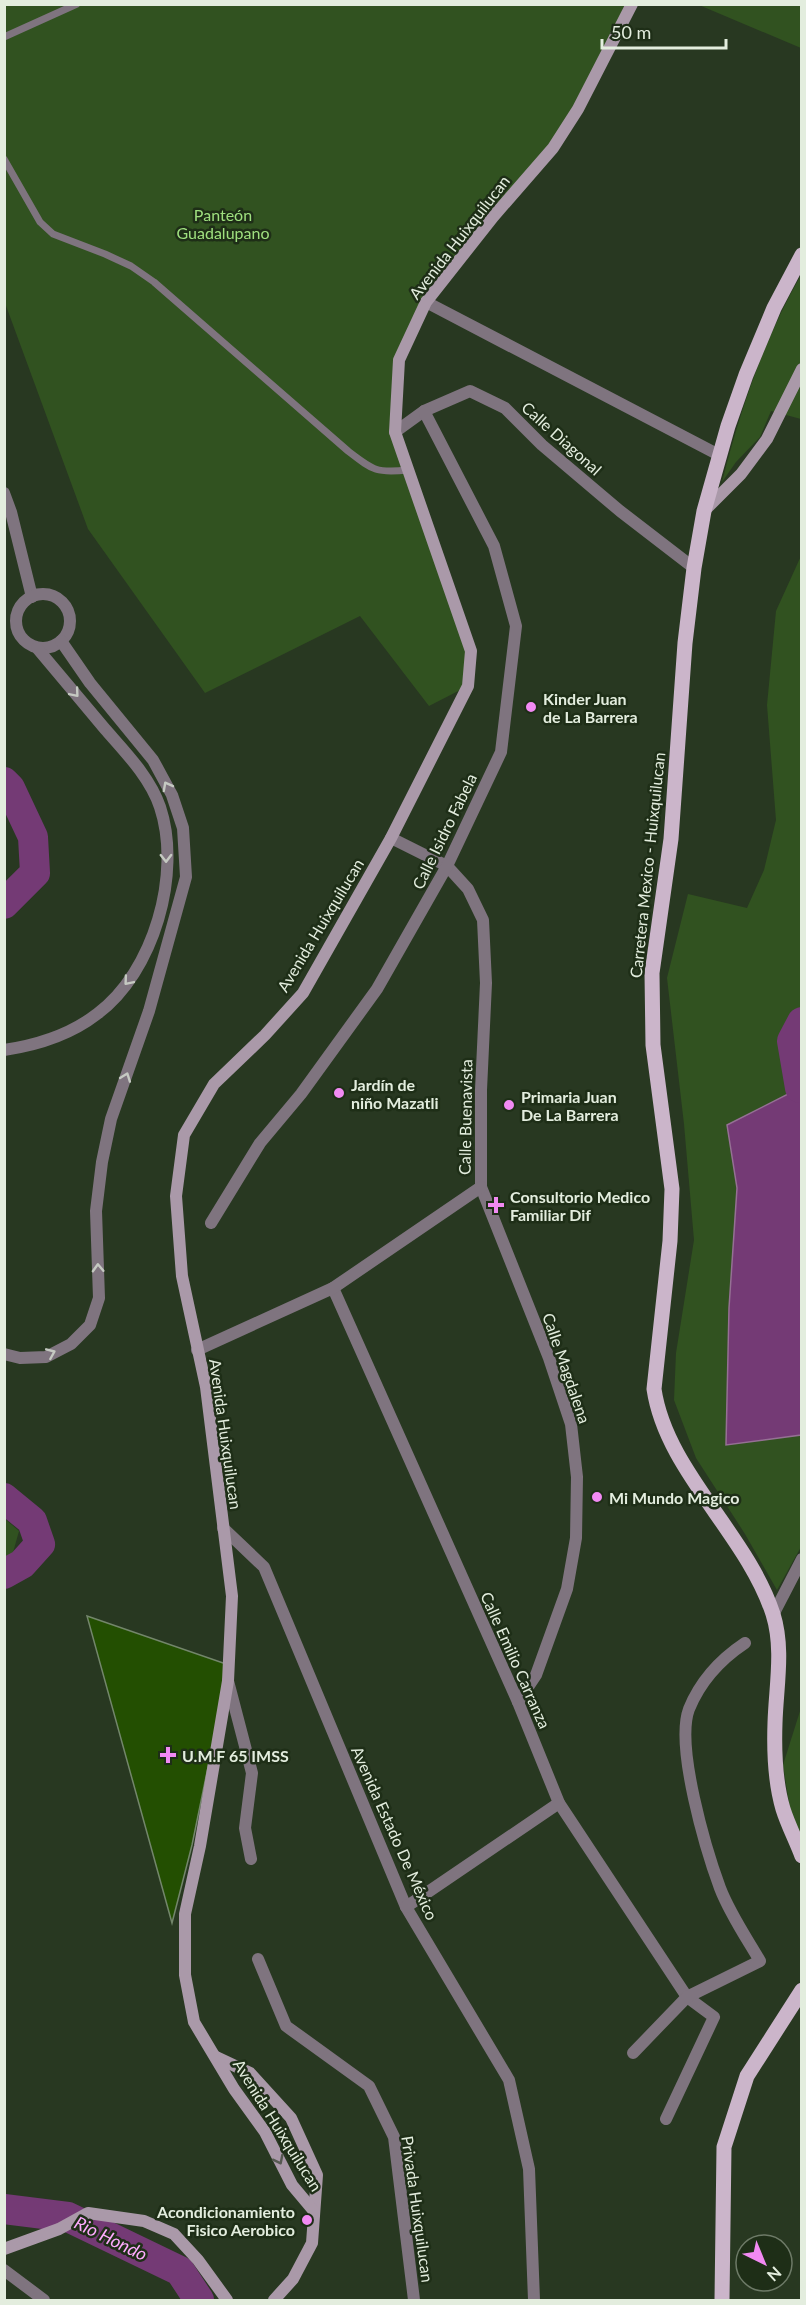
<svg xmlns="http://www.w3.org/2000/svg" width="806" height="2305" viewBox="0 0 806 2305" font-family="Lato,sans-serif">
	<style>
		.green { fill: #315220 }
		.water { fill: #743a75; stroke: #957094; stroke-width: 1.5 }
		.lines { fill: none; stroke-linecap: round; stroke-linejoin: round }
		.river { stroke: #743a75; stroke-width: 30 }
		.building { fill: #234f01; stroke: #73866b; stroke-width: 1.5 }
		.lane { stroke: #7f747f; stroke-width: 7 }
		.street { stroke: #7f747f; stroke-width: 12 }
		.secondary { stroke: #aa99a9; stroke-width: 12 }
		.primary { stroke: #cbb5ca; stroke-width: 15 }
		.oneway { stroke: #c5c9c2 }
		.oneway2 { stroke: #565951 }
		.poi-dot { fill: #f28af3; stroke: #1e2e17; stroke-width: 2 }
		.labels { text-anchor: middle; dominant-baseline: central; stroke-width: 5; stroke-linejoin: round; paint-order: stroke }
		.park-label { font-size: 16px; fill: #9fe07f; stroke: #1e2e17 }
		.street-label { font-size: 16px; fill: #e3edde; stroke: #1e2e17 }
		.poi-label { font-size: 16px; font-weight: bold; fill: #e3edde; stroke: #1e2e17; text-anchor: start }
		.water-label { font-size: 18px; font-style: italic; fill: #feabfe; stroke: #1e2e17 }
	</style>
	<rect width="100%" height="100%" fill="#283821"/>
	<g class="green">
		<path d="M 5,5 L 632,5 L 578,109 L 426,302 L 399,360 L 395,432 L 471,651 L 468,686 L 429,706 L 360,616 L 205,693 L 88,529 L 5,303 Z"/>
		<path d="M 699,5 L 801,5 L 801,48 Z"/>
		<path d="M 801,275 L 801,419 L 771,411 L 760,437 L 736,462 L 722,482 C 740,411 764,339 801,275 Z"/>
		<path d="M 801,556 L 802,1545 L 777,1590 L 745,1534 L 696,1458 L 674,1400 L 676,1353 L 694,1240 L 684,1124 L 667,978 L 688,894 L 747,908 L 764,870 L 776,820 L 767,705 L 776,611 Z"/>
		<path d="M 5,1519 L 19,1531 L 12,1556 L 5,1560 Z"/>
		<path d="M 801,1708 L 801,1842 L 791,1815 L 783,1765 Z"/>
	</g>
	<path class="water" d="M 801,1083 L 801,1435 L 726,1445 L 729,1308 L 737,1188 L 727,1125 L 800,1088 Z"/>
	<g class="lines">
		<g class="river">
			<path d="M 4,782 L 10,788 L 33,837 L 35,873 L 4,904"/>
			<path d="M 800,1088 L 792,1041 L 802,1022"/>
			<path d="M 4,1498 L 32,1521 L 40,1544 L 22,1564 L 4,1574"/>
			<path d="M 4,2209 L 68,2217 L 180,2271 L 199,2300"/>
		</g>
	</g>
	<path class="building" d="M 87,1616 L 229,1665 L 192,1845 L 172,1923 Z"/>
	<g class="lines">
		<g class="lane">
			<path d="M 4,37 L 77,4"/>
			<path d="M 4,159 L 40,222 L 53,234 L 105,254 L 131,266 L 154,282 L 348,451 C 374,471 376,473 408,470"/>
		</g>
		<g class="street">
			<path d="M 426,302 L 719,455"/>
			<path d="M 395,432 L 424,411 L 470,391 L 505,408 L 542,445 L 620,511 L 694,568"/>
			<path d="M 4,493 L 11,512 L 32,597"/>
			<circle cx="43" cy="621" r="27"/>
			<path d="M 391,838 L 447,866 L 468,889 L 483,920 L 486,983 L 481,1090 L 481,1187 L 549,1358 L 571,1424 L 577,1477 L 576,1538 L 567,1589 L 536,1675 L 518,1702"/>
			<path d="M 4,1050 C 38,1045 70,1035 97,1014 C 154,972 182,873 160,807 C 150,777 125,752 105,729 C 82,702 60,675 37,648"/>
			<path d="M 211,1223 L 260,1143 L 301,1094 L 377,989 L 447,866 L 501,752 L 516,626 L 494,546 L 424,411"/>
			<path d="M 333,1288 L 518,1702 L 559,1803 L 687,1997 L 714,2017 L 666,2119"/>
			<path d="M 197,1350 L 333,1288 L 481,1187"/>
			<path d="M 4,1354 L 20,1358 L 46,1357 L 71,1344 L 90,1325 L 99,1298 L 96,1211 L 102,1162 L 111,1119 L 149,1011 L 186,877 L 183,828 L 172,795 L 153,760 L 90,683 L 61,641"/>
			<path d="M 223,1528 L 264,1567 L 406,1907 L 509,2080 L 529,2169 L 534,2300"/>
			<path d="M 773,1615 L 802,1559"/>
			<path d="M 228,1681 L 252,1773 L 245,1828 L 251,1859"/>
			<path d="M 406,1907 L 559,1803"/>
			<path d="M 258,1959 L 286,2026 L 369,2086 L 394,2137 L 414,2300"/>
			<path d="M 633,2053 L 687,1997 L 760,1961 C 746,1937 730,1914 720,1888 C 706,1850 675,1746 689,1709 C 700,1682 721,1659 745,1643"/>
			<path d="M 4,2270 L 44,2300"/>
		</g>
		<g class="secondary">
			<path d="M 704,511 L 741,474 L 767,439 L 802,369"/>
			<path d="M 216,2057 L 250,2073 L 291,2118 L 317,2175 L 312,2243 L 293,2279 L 274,2300"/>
			<path d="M 313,2210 L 292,2185 L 265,2132 L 234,2089 L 194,2022 L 185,1975 L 185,1914 L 200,1846 L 228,1681 L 232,1596 L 206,1387 L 182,1276 L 176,1196 L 184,1135 L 214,1084 L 265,1035 L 303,993 L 391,838 L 468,686 L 471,651 L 395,432 L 399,360 L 426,302 L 493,217 L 553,148 L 578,109 L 632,4"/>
			<path d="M 4,2249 L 59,2229 L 88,2213 L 144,2221 L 174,2234 L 198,2260 L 227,2300"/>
		</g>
		<g class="primary">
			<path d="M 802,255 L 774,308 L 746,375 L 728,426 L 704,511 L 694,568 L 685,643 L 671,839 L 652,973 L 653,1045 L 672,1189 L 670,1241 L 654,1389 C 666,1471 747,1534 773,1614 C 784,1649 776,1687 775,1723 C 774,1751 775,1782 783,1809 C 788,1825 796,1840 802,1856"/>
			<path d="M 722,2300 L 724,2147 L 747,2076 L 802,1990"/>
		</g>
	</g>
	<defs><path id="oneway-chevron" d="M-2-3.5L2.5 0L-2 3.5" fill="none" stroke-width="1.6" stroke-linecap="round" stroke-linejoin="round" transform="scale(1.5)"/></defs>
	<g class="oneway">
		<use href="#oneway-chevron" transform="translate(75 693) rotate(50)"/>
		<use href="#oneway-chevron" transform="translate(167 786) rotate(-118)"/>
		<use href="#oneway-chevron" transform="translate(166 858) rotate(89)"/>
		<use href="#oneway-chevron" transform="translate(128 981) rotate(130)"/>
		<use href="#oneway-chevron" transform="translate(126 1077) rotate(-70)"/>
		<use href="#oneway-chevron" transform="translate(98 1268) rotate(-92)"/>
		<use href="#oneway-chevron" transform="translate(51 1353) rotate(-23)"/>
	</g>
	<use class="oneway2" href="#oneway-chevron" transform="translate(279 2160) rotate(63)"/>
	<g class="poi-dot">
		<circle cx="531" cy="707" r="6"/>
		<circle cx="339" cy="1093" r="6"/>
		<circle cx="509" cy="1105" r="6"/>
		<path d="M493 1196h6v6h6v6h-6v6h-6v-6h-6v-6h6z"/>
		<circle cx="597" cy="1497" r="6"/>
		<path d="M165 1746h6v6h6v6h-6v6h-6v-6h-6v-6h6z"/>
		<circle cx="307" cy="2220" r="6"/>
	</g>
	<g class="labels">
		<g class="park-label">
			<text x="223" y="214">Panteón<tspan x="223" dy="18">Guadalupano</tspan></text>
		</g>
		<g class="street-label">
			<text transform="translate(459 237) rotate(-52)">Avenida Huixquilucan</text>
			<text transform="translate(562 438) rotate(42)">Calle Diagonal</text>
			<text transform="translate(444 831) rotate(-64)">Calle Isidro Fabela</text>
			<text transform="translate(647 865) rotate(-84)">Carretera Mexico - Huixquilucan</text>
			<text transform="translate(320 925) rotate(-59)">Avenida Huixquilucan</text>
			<text transform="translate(465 1117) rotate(-89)">Calle Buenavista</text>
			<text transform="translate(567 1368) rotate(71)">Calle Magdalena</text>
			<text transform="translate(226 1434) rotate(82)">Avenida Huixquilucan</text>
			<text transform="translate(516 1660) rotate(66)">Calle Emilio Carranza</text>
			<text transform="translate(395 1833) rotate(66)">Avenida Estado De México</text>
			<text transform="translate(278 2125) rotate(58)">Avenida Huixquilucan</text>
			<text transform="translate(418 2209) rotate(82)">Privada Huixquilucan</text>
		</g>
		<g class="poi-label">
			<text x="543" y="698">Kinder Juan<tspan x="543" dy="18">de La Barrera</tspan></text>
			<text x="351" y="1084">Jardín de<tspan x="351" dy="18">niño Mazatli</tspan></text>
			<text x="521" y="1096">Primaria Juan<tspan x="521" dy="18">De La Barrera</tspan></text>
			<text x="510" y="1196">Consultorio Medico<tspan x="510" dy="18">Familiar Dif</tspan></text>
			<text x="609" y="1497">Mi Mundo Magico</text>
			<text x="182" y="1755">U.M.F 65 IMSS</text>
			<text x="295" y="2211" text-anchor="end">Acondicionamiento<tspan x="295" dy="18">Fisico Aerobico</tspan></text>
		</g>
		<g class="water-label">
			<text transform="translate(111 2238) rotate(26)">Rio Hondo</text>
		</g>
	</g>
	<rect width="806" height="2305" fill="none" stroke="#e3edde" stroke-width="12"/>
	<g transform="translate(764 2263) rotate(137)"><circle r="28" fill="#1e2e17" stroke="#6d7a67" stroke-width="1.5"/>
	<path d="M0-4.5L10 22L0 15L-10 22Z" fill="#f28af3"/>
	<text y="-9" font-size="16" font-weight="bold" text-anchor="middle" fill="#e3edde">N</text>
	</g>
	<path d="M602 39v9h124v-9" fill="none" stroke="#e3edde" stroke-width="3"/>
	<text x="611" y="39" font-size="18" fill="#e3edde" stroke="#1e2e17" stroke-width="4.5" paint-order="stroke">50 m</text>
</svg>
